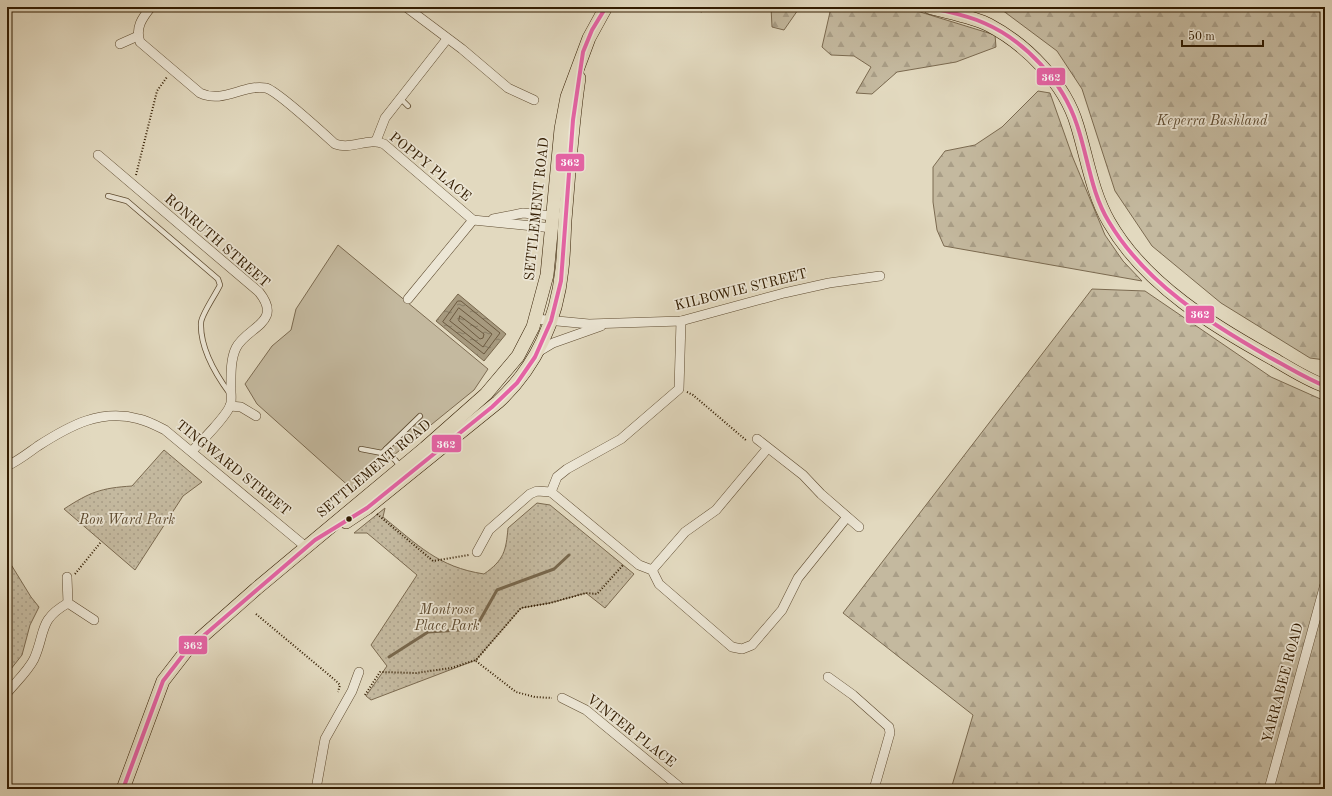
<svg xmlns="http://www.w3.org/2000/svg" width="1332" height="796" viewBox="0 0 1332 796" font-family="'Old Standard TT',serif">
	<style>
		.grass { fill: url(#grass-dots); stroke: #7b6a50 }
		.forest { fill: url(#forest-firs); stroke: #7b6a50 }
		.garden { fill: #c4b99f; stroke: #7b6a50 }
		.water { fill: url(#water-ripples); stroke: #78674c }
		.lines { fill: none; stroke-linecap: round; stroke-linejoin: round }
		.shore { stroke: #6c5a40; stroke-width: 1 }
		.stream { stroke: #78674c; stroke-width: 3 }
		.lane-casing { stroke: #5e4b30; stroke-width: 6 }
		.street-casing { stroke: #5e4b30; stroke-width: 10 }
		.primary-casing { stroke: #321c01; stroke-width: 14 }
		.path { stroke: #321c01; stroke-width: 2; stroke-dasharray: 1 2; stroke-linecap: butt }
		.lane { stroke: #ece6d5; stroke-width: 4.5 }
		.street { stroke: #ece6d5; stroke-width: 9 }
		.primary { stroke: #e2d9bf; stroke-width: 13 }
		.bus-1-casing { stroke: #ece6d5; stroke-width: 7 }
		.bus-1 { stroke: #e463a4; stroke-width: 4 }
		.bus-dot { fill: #321c01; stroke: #ece6d5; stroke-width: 1.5 }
		.labels { text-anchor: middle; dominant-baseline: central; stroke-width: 3.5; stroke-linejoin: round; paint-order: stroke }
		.park-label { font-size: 14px; font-style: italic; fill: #5e4b30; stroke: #ece6d5 }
		.street-label { font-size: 14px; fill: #321c01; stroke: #ece6d5 }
		.line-badge { stroke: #ece6d5; stroke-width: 1.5 }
		.badge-label { font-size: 11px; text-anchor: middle; font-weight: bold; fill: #fff }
	</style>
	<defs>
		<pattern id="grass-dots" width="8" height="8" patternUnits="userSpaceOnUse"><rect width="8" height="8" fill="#c4b99f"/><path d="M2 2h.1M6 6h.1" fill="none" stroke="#a99e87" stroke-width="1.8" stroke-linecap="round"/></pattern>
		<pattern id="forest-firs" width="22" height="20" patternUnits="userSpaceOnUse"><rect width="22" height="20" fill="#c4b99f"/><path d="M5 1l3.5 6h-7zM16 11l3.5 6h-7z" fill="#a99e87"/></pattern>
		<pattern id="water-ripples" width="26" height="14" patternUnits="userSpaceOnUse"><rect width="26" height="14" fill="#a6997e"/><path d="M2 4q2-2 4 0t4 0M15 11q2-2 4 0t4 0" fill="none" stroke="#887c65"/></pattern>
	</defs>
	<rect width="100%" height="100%" fill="#e2d9bf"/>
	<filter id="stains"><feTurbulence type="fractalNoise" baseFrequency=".005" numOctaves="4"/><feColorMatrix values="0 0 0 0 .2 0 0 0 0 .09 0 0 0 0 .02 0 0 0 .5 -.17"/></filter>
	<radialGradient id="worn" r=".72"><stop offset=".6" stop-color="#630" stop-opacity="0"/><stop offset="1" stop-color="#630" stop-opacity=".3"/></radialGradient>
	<g class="grass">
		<path d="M 164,450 L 202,482 L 183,496 L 135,570 L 64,509 C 90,492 101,488 132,486 Z"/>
		<path d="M 537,503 L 550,505 L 634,574 L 605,608 L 586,593 L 550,603 L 521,608 L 476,660 L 371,700 L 366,696 L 387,666 L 371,645 L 417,575 L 367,533 L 354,533 L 385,508 L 383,517 C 418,545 438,567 484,574 C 504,560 506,551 508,528 Z"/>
		<path d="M 7,558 L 31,597 L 39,607 L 30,625 L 22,655 L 7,674 Z"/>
	</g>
	<g class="forest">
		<path d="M 683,7 L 707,7 L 702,12 Z"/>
		<path d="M 771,7 L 800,7 L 784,30 L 772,27 Z"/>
		<path d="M 818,7 L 904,7 L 995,35 L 996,47 L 956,62 L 897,72 L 872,94 L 856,93 L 871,67 L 854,56 L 831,55 L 822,47 L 830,12 Z"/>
		<path d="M 998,7 L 1325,7 L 1325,360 L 1310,358 L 1221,303 L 1152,246 L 1115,191 L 1082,89 L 1057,51 Z"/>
		<path d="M 1038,91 L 1050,93 L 1073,158 L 1105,235 L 1123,261 L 1142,281 L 944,246 L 937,230 L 933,202 L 933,167 L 945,151 L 975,145 L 1002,127 Z"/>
		<path d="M 1092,289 L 1145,291 L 1271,377 L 1325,401 L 1325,789 L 951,789 L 973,715 L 843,613 Z"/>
	</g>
	<path class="garden" d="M 338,245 L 488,369 L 474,390 L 352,489 L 257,404 L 245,384 L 272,346 L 291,330 L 296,309 Z"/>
	<path class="water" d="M 458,294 L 506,334 L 484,361 L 436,321 Z"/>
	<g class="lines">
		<g class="shore">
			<path d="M 458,301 L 461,301 L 500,333 L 484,354 L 443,322 Z"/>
			<path d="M 459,308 L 492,334 L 483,347 L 450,321 Z"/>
			<path d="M 460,316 L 484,334 L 483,338 L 480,339 L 459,321 Z"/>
		</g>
		<path class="stream" d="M 389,657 L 428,632 L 475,629 L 497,590 L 554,569 L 569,555"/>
		<g class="lane-casing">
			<g id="lane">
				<path d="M 401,99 L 408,106"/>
				<path d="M 108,196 L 127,201 L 218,279 L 220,285 C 216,294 201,315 201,323 C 200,348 216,375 230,394"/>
				<path d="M 361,449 L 382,453 L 386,449 L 400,466"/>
				<path d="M 386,449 L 420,416"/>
			</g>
		</g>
		<g class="street-casing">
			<g id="street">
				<path d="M 151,7 C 142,18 135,28 140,42 L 200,93 C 223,104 243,84 266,88 C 276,90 324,134 335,144 C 353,150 367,137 384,144 L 473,220 L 553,228"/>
				<path d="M 406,7 L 462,49 L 508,88 L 534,100"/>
				<path d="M 120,44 L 138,36"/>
				<path d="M 376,141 L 385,118 L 447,39"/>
				<path d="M 98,155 L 259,292 C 284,323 246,327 236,348 C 230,360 231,378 231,391 C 231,395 232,402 230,406 C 226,416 201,442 192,451"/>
				<path d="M 493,219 L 523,213 L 553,216"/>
				<path d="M 408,299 L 473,220"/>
				<path d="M 536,319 L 589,324 L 681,321 L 784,293 L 829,283 L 880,276"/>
				<path d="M 538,352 L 553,343 L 601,326"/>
				<path d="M 230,406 L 241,407 L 256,416"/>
				<path d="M 757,439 L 803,475 L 821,494 L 859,527"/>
				<path d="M 7,466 C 18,461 28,453 38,446 C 69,426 101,408 139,419 C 148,421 157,426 165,430 L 306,547"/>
				<path d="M 551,492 L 639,565 L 652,570 L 659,584 L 732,647 L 742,649 L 752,645 L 782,610 L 798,578 L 847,517"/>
				<path d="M 477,552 L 489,530 L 530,494 L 537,491 L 551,492 L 557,477 L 567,469 L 621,439 L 679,389 L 681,321"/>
				<path d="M 652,570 L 685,532 L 716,510 L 767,449"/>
				<path d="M 67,577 L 68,603 L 94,620"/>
				<path d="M 828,677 L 853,695 L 889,727 L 890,733 L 874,789"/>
				<path d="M 7,693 C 15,683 28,671 34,659 C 46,632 38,620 68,603"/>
				<path d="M 562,698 L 586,710 L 682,789"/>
				<path d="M 316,789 L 325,739 L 352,691 L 359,672"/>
				<path d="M 1269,789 L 1325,584"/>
			</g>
		</g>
		<g class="primary-casing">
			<g id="primary">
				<path d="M 929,7 C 946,12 974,17 989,25 C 1027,45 1065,84 1077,125 C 1087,157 1092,193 1109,222 C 1145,285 1215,327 1277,361 C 1292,370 1308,380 1325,386"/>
				<path d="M 346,522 L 367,508 L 498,402 C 536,367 557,320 562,269 C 564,253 564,236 565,220 C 569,173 572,125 579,78"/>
				<path d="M 123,789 L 163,681 L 187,650 L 256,589 L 425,448 L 486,394 L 518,356 L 533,327 L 547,275 L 561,129 L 567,97 L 589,38 L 606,7"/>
			</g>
		</g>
		<g class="path">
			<path d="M 136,175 L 157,91 L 167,77"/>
			<path d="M 687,392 L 693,395 L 747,441"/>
			<path d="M 377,514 L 433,561 L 469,555"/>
			<path d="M 75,574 L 101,542"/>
			<path d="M 256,614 L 335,680 L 340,685 L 338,692"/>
			<path d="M 476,661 L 516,692 L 535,697 L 552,698"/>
			<path d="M 365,695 L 380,672 L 416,673 L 451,668 L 476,660 L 521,608 L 550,603 L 586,593 L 597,594 L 624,564"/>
		</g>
		<use href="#lane" class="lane"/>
		<use href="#street" class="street"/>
		<use href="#primary" class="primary"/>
		<g class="bus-1-casing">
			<g id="bus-1">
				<path d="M 929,7 C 947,12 967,15 984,23 C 1026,41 1063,82 1077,125 C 1088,157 1091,193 1109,222 C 1146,284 1208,322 1269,357 C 1288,367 1305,378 1325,386"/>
				<path d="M 123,789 L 163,681 L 187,650 L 315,540 L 367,508 L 492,407 L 517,383 L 535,357 L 551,321 L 561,281 L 573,120 L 583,52 L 592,30 L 606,7"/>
			</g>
		</g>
		<use href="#bus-1" class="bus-1"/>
	</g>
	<circle class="bus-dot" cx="349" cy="519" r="3.5"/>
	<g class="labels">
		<g class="park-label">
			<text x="1212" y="121">Keperra Bushland</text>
			<text x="127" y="520">Ron Ward Park</text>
			<text x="447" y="610">Montrose<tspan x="447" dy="16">Place Park</tspan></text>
		</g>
		<g class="street-label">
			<text transform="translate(430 167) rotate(39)">POPPY PLACE</text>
			<text transform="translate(537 209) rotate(-84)">SETTLEMENT ROAD</text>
			<text transform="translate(217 241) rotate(41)">RONRUTH STREET</text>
			<text transform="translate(741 290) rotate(-14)">KILBOWIE STREET</text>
			<text transform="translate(233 468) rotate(39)">TINGWARD STREET</text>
			<text transform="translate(374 469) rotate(-40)">SETTLEMENT ROAD</text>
			<text transform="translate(1283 683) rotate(-75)">YARRABEE ROAD</text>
			<text transform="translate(631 731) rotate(38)">VINTER PLACE</text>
		</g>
	</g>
	<g class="line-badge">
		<rect x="1036" y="67" width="30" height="19" rx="4" fill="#e463a4"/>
		<rect x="555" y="153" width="30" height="19" rx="4" fill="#e463a4"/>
		<rect x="1185" y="305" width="30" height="19" rx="4" fill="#e463a4"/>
		<rect x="431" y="434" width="31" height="19" rx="4" fill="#e463a4"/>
		<rect x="178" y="635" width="30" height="20" rx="4" fill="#e463a4"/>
	</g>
	<g class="badge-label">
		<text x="1051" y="81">362</text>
		<text x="570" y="166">362</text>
		<text x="1200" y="318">362</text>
		<text x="446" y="448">362</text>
		<text x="193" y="649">362</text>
	</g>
	<rect width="1332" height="796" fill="none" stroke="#e2d9bf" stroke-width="24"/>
	<rect x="8" y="8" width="1316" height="780" fill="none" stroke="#321c01" stroke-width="2"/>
	<rect x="12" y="12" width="1308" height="772" fill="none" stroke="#321c01"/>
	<path d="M1182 40v6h81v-6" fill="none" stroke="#321c01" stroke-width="2"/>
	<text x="1188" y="40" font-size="12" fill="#321c01" stroke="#ece6d5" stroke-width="3" paint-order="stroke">50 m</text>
	<rect width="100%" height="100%" filter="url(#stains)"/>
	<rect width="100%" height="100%" fill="url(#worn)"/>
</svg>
